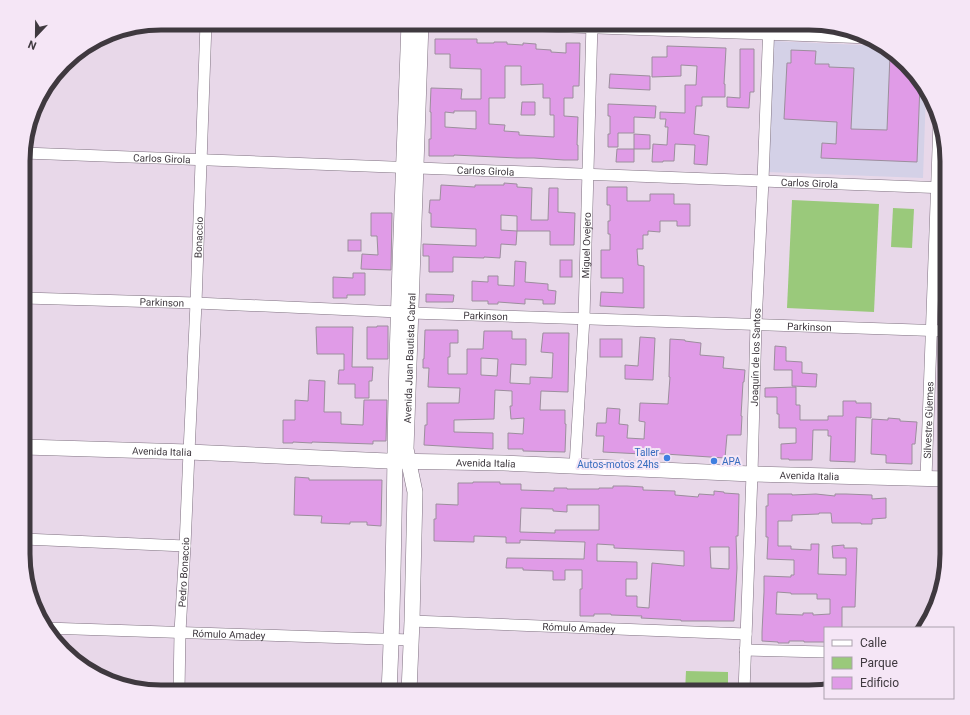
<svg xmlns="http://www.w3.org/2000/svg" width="970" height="715" viewBox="0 0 970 715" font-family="Roboto,sans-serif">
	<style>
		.education { fill: #d4d1e7 }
		.green { fill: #9ac97b }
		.building { fill: #e09be7; stroke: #9c8e9d; fill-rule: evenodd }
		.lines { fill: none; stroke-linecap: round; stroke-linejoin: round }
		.minor-casing { stroke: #7f7180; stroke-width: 12 }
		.secondary-casing { stroke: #7f7180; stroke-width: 16 }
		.minor { stroke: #fff; stroke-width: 11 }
		.secondary { stroke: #fff; stroke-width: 15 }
		.shop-dot { fill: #3f7fe0; stroke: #f5e6f6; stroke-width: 1.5 }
		.labels { text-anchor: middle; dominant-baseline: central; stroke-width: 4; stroke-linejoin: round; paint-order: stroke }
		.street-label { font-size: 10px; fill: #3f393f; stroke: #f5e6f6 }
		.shop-label { font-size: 10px; fill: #366cbe; stroke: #f5e6f6; text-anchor: end }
		.rim { fill: none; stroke: #3f393f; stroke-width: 5 }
	</style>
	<rect width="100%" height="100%" fill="#e8d8e9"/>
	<path class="education" d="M 772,41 L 883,46 L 893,52 L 926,92 L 923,178 L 767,172 Z"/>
	<g class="green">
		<path d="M 792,200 L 879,204 L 874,312 L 787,308 Z"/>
		<path d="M 893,208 L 914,209 L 912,248 L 891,247 Z"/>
		<path d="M 686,671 L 728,672 L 728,692 L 685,692 Z"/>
	</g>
	<g class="building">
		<path d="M 435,39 L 477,39 L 477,43 L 494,43 L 494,42 L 507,42 L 507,44 L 523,45 L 523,43 L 536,44 L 536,49 L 551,50 L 551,52 L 566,53 L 566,43 L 580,43 L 579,86 L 573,86 L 573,98 L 564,98 L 564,116 L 578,117 L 577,145 L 578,145 L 578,160 L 564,160 L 534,158 L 517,158 L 454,155 L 454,156 L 429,156 L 429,139 L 431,139 L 431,112 L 430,112 L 431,88 L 462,89 L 461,99 L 481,99 L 481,69 L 450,68 L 450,54 L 435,54 ZM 505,66 L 521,66 L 521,85 L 543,84 L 543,98 L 550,98 L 550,115 L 554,115 L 554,137 L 519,135 L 519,132 L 504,131 L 505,125 L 489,124 L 489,98 L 505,98 ZM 454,111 L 476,111 L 476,129 L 445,127 L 445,112 L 454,113 Z"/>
		<path d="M 667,46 L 726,48 L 724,84 L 725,84 L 725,97 L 702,97 L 702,106 L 696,106 L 694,134 L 709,136 L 707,165 L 694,164 L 695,145 L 675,144 L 674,161 L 663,161 L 663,162 L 652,162 L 653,144 L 667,145 L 668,127 L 665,127 L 666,119 L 660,119 L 660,112 L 685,113 L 685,85 L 696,85 L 697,66 L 681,65 L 681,76 L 652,77 L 652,57 L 667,57 Z"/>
		<path d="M 740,49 L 754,49 L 754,92 L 750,92 L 749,108 L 727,107 L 727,97 L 740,98 Z"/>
		<path d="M 791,50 L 816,51 L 815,64 L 829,64 L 829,67 L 854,68 L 851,129 L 887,130 L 890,54 L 895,54 L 920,84 L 917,162 L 821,158 L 822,143 L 836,144 L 837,122 L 784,119 L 787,63 L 791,63 Z"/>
		<path d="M 610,74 L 650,76 L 650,90 L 609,88 Z"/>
		<path d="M 522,102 L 535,102 L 535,115 L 521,115 Z"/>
		<path d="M 608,104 L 656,106 L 655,118 L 634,117 L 634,133 L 618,133 L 618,147 L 608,147 L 608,134 L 610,134 L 610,116 L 608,116 Z"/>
		<path d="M 634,134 L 650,135 L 650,149 L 634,149 Z"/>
		<path d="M 617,149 L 634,149 L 634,162 L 616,162 Z"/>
		<path d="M 504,183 L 517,184 L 517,187 L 532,188 L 531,220 L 548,220 L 549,188 L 558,188 L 558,212 L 575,213 L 574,245 L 550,245 L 550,231 L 517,231 L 517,216 L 501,215 L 501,230 L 517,231 L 516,245 L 501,244 L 500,258 L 484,257 L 484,258 L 453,257 L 453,272 L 429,272 L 429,256 L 423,256 L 423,244 L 476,246 L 476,229 L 431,227 L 431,213 L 429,213 L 430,200 L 440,200 L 441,185 L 475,187 L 475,185 L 504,185 Z"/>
		<path d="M 607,187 L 627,187 L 627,201 L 650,201 L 650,194 L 674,194 L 674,204 L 690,204 L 690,226 L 677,226 L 677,221 L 660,221 L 660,232 L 648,231 L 648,235 L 643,235 L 643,249 L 637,249 L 638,265 L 644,266 L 644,308 L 600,306 L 601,292 L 623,293 L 623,278 L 601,278 L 601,250 L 610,250 L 610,234 L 608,234 L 608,221 L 610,221 L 610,205 L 607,205 Z"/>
		<path d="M 371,213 L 392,213 L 391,270 L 361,269 L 362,254 L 378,255 L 377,236 L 371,236 Z"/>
		<rect x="348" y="240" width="13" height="11"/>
		<rect x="560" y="260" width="12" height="17"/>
		<path d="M 515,261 L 526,262 L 525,282 L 548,284 L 548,290 L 556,291 L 555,304 L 543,304 L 543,300 L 525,299 L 525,304 L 498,302 L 498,304 L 488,304 L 488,301 L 472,301 L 472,281 L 488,282 L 488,276 L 498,276 L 498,285 L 514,286 Z"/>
		<path d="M 353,273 L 365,273 L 365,295 L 347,295 L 347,298 L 333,298 L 333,277 L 353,278 Z"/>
		<path d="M 426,294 L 454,295 L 453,302 L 426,302 Z"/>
		<path d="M 377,326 L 388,326 L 388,359 L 367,359 L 367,327 L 377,327 Z"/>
		<path d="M 316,327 L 353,327 L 352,367 L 373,367 L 372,381 L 369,381 L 369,398 L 355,398 L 355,384 L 338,384 L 339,370 L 344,370 L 344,354 L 317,354 Z"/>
		<path d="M 425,330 L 458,330 L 458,343 L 450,343 L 450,357 L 448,357 L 448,374 L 467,374 L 467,349 L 483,349 L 484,331 L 512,331 L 512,339 L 526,339 L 526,365 L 511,364 L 510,383 L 530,384 L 530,377 L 552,378 L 553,353 L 541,352 L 543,333 L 569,333 L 568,392 L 541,391 L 540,410 L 565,410 L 565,424 L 566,424 L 565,452 L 523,451 L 523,449 L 508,449 L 508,433 L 523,434 L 524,418 L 511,419 L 510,406 L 512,406 L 512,391 L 495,390 L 494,419 L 454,420 L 454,432 L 493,433 L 493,449 L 424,445 L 425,425 L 427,425 L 427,403 L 459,403 L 460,388 L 428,387 L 429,368 L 423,368 L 423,359 L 424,359 ZM 481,358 L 498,359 L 497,376 L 481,375 Z"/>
		<path d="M 640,337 L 655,338 L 653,380 L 625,379 L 625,365 L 638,366 Z"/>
		<rect x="600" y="339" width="22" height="18"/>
		<path d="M 670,339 L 685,340 L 685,341 L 701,343 L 700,355 L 724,357 L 723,368 L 745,370 L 744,382 L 743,382 L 741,416 L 742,416 L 741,435 L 727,435 L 725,458 L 665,454 L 642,453 L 642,454 L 603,452 L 604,436 L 596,436 L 597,423 L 606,423 L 607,408 L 620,409 L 619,424 L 628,425 L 627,438 L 644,439 L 645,422 L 639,421 L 640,403 L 668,404 L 670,377 L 669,377 Z"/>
		<path d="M 775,346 L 786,347 L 786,361 L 802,362 L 802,373 L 817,374 L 816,387 L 792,386 L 792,370 L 774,370 Z"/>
		<path d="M 309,380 L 325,381 L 324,412 L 341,412 L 341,424 L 363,425 L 364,400 L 387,400 L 386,441 L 373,441 L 373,444 L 312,442 L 312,443 L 293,442 L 293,443 L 283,443 L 283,420 L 295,420 L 295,400 L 308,401 Z"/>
		<path d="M 796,387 L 796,405 L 800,405 L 800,420 L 828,420 L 828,416 L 843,416 L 843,401 L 856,401 L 856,403 L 871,403 L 871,418 L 856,417 L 855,462 L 830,461 L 831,436 L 828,436 L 828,430 L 813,430 L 812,460 L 789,460 L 789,459 L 781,459 L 781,444 L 796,443 L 796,428 L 779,428 L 779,414 L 777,414 L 777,397 L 765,397 L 765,388 Z"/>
		<path d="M 888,418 L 900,419 L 900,421 L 917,422 L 915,444 L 912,444 L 912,464 L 886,463 L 886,455 L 871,454 L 872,419 L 888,420 Z"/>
		<path d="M 295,477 L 309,478 L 309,480 L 382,480 L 381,526 L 367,525 L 367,522 L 350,522 L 350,524 L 321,523 L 322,516 L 294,515 Z"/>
		<path d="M 473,482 L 500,482 L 500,484 L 521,484 L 521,490 L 554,491 L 554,488 L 567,488 L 567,489 L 599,489 L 599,488 L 613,488 L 613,486 L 627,486 L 643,487 L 643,490 L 675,491 L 675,495 L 698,497 L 699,494 L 714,495 L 714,491 L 724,492 L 724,493 L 739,494 L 738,536 L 736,536 L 737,568 L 734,621 L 681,621 L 681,620 L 641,618 L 642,616 L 611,615 L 611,614 L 594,614 L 594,616 L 580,616 L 580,589 L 582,589 L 582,570 L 565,570 L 565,580 L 553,580 L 553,571 L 523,570 L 523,568 L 506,568 L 507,558 L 584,559 L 585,542 L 520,540 L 520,543 L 506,543 L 506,537 L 474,536 L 474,542 L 434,541 L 434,519 L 436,519 L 436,504 L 458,505 L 458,483 L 473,483 ZM 567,505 L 599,505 L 599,530 L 555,530 L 555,533 L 520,532 L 521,508 L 553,509 L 553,511 L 567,512 ZM 597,544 L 614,545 L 614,548 L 684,551 L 684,566 L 652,563 L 649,608 L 637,607 L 637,596 L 626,596 L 626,579 L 637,579 L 637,562 L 597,561 ZM 710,547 L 729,547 L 729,569 L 711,568 Z"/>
		<path d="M 768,494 L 792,494 L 792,495 L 816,494 L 835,496 L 835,494 L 846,494 L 872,495 L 872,499 L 886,498 L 886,518 L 872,519 L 872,524 L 861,524 L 861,523 L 832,523 L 831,513 L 819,513 L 819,514 L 792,515 L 792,521 L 778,521 L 778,546 L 791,546 L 791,549 L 811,550 L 811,544 L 819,544 L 818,574 L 846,575 L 846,558 L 833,558 L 832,546 L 844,545 L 844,548 L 857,548 L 855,607 L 842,607 L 842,628 L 825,628 L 825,642 L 804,642 L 804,641 L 789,641 L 789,643 L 778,643 L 778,642 L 762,641 L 762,632 L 764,592 L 764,576 L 791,577 L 791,575 L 794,575 L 794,560 L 767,559 L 768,537 L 766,537 L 766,506 L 768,506 ZM 777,592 L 791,593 L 791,594 L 817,594 L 817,599 L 830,599 L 830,614 L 813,615 L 813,613 L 803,613 L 803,615 L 776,614 Z"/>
	</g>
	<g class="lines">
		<g class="minor-casing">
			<g id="minor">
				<path d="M 461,23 L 870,38"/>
				<path id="s1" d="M 24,153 L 947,188"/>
				<path d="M 24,204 L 27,135"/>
				<path id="s2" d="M 24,298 L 196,303 L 399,312 L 411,313 L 947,331"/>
				<path id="s3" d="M 575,466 L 584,318 L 592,23"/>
				<path id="s4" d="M 926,478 L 939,122"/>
				<path d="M 24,539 L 185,546"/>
				<path id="s5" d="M 412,621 L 746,634"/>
				<path id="s6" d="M 46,628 L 411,640"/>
				<path d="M 745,650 L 825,652"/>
				<path id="s7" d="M 179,692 L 180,632 L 185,546 L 189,452 L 196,303 L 206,23"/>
				<path id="s8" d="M 744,692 L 752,474 L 756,324 L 763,180 L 769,23"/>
			</g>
		</g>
		<g class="secondary-casing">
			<g id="secondary">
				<path id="s9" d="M 24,447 L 189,452 L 388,461 L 504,463 L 752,474 L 947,479"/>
				<path d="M 389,692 C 393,612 394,533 395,453 C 397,310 404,166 409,23"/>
				<path id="s10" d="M 409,692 L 412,621 L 415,492 L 406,449 L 421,23"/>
			</g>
		</g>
		<use href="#minor" class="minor"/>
		<use href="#secondary" class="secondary"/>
	</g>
	<g class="shop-dot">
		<circle cx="667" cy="458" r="4"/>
		<circle cx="714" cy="461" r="4"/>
	</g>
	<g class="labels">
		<g class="street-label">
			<text stroke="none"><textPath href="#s1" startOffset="138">Carlos Girola</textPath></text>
			<text stroke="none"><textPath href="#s1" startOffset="462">Carlos Girola</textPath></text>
			<text stroke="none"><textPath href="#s1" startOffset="786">Carlos Girola</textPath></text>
			<text stroke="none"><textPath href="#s7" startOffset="455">Bonaccio</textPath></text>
			<text stroke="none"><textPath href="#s3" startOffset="221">Miguel Ovejero</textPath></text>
			<text stroke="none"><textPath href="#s2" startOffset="138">Parkinson</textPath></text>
			<text stroke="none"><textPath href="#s2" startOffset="462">Parkinson</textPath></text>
			<text stroke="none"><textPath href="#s2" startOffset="786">Parkinson</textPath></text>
			<text stroke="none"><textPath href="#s10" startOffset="335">Avenida Juan Bautista Cabral</textPath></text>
			<text stroke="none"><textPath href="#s8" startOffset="335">Joaquín de los Santos</textPath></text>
			<text stroke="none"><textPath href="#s4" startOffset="58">Silvestre Güemes</textPath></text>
			<text stroke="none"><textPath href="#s9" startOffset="138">Avenida Italia</textPath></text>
			<text stroke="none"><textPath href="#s9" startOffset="462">Avenida Italia</textPath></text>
			<text stroke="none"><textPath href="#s9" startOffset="786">Avenida Italia</textPath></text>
			<text stroke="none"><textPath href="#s7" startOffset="120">Pedro Bonaccio</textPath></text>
			<text stroke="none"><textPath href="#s5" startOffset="167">Rómulo Amadey</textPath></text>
			<text stroke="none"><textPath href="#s6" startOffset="183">Rómulo Amadey</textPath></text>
		</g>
		<g class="shop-label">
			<text x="659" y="452">Taller<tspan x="659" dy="12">Autos-motos 24hs</tspan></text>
			<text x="722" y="461" text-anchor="start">APA</text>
		</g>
	</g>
	<path d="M0 0H970V715H0ZM161 30H809A131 131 0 0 1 940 161V554A131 131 0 0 1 809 685H161A131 131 0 0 1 30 554V161A131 131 0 0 1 161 30Z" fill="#f5e6f6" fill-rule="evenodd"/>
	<path class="rim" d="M161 30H809A131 131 0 0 1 940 161V554A131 131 0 0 1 809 685H161A131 131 0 0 1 30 554V161A131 131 0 0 1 161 30Z"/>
	<rect x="824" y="627" width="130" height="72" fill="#f5e6f6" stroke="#aca1ad"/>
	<rect x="832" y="640" width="20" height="6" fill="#ffffff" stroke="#aca1ad"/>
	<text x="860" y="647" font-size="12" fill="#3f393f">Calle</text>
	<rect x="832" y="657" width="20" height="12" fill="#9ac97b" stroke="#aca1ad"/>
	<text x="860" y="667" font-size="12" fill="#3f393f">Parque</text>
	<rect x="832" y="677" width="20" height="12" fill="#e09be7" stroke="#aca1ad"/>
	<text x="860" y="687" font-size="12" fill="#3f393f">Edificio</text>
	<g transform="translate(36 36) rotate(202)" stroke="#f5e6f6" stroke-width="3" paint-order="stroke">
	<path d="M0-3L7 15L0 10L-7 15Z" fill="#3f393f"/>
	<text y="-6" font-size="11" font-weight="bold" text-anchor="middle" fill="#3f393f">N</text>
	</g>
</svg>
